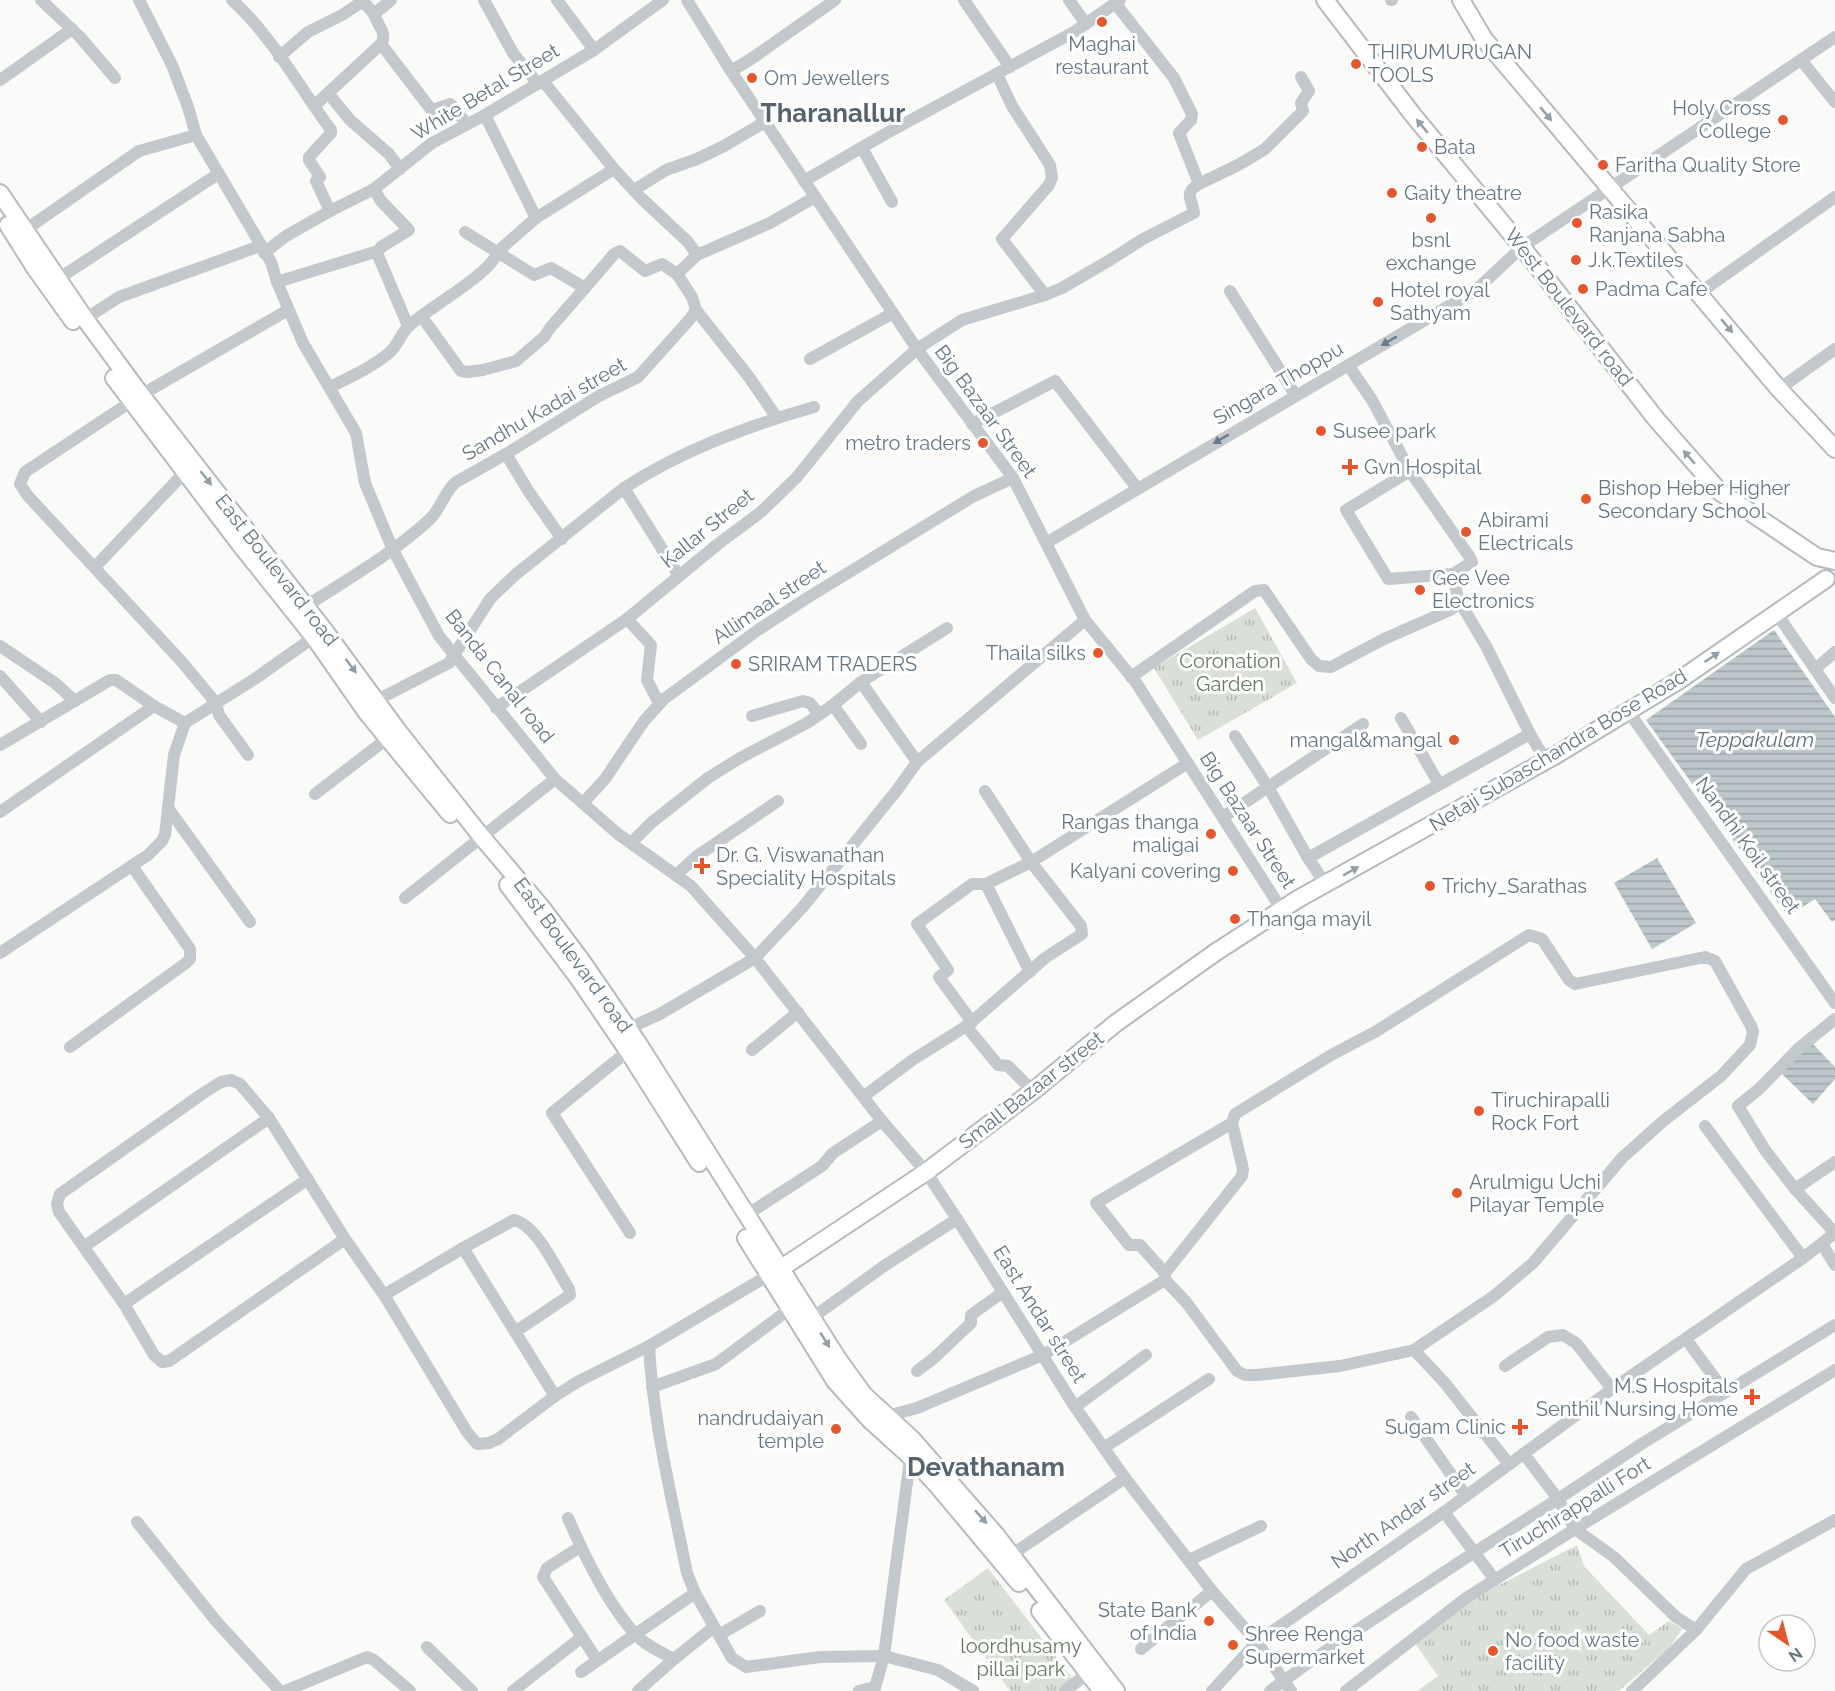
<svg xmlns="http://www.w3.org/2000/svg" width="1835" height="1691" viewBox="0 0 1835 1691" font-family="Raleway,sans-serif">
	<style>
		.grass { fill: url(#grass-tufts) }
		.water { fill: url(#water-rules) }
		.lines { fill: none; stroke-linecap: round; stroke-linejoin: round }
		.major-casing { stroke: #b5babe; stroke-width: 20 }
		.minor { stroke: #c3c8cc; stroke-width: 12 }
		.major { stroke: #fff; stroke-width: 16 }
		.oneway { fill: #939fa8 }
		.oneway2 { fill: #6a7a87 }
		.poi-dot { fill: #e4572e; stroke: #fff; stroke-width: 2 }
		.labels { text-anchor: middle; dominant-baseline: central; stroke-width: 6; stroke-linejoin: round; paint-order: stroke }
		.poi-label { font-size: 20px; fill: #657683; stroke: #fff; text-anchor: start }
		.street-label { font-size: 20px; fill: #657683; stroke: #fff }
		.park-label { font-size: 20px; fill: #687a64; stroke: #fff }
		.water-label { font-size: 21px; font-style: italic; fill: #60757c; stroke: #fff }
		.district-label { font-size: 26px; font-weight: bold; fill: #57646e; stroke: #fff }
	</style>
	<defs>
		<pattern id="grass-tufts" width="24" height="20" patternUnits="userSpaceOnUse" patternTransform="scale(1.5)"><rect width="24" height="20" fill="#dadfd7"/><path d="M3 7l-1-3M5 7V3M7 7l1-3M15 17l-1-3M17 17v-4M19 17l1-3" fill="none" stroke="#b4b9b4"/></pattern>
		<pattern id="water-rules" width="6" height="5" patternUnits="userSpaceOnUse" patternTransform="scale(1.5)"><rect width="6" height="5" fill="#bbc7cb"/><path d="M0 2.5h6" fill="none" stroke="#9ca6aa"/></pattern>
	</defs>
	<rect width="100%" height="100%" fill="#fafaf8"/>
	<g class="grass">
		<path d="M 1255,608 L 1297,683 L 1198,740 L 1154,668 Z"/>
		<path d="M 1577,1545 L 1584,1566 L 1649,1635 L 1669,1621 L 1682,1629 L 1670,1647 L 1619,1691 L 1417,1691 L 1438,1676 L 1414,1642 L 1468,1601 Z"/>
		<path d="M 988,1568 L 1074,1681 L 1059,1691 L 1010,1691 L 944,1600 Z"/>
	</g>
	<g class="water">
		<path d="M 1774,630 L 1835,717 L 1835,920 L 1832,922 L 1815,899 L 1788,916 L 1646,720 Z"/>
		<path d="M 1657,858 L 1696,923 L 1652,949 L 1614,883 Z"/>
		<path d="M 1809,1040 L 1835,1067 L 1835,1079 L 1813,1104 L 1781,1073 Z"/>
	</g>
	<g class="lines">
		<g class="major-casing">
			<g id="major">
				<path d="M 1325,0 L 1413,115 L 1522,247 L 1656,419 L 1720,492 L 1817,557 L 1835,561"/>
				<path d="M 1461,0 L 1484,39 L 1779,389 L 1835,449"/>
				<path d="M 0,193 L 85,319 L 141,395 L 324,630 L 398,731 L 481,836 L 542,908 L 581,960 L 638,1043 L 838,1359 L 864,1395 L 912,1439 L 996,1535 L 1116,1691"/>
				<path d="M 8,225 L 35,268 L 73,321"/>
				<path d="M 114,378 L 239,543 L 314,637 L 367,713 L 450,814"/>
				<path d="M 508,885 L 579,979 L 628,1051 L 699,1163"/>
				<path d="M 746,1238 L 835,1381 L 870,1420 L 911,1457 L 937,1485 L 1019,1583"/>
				<path d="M 780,1269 L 926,1172 L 1033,1091 L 1116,1023 L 1216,952 L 1298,899 L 1556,755 L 1678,681 L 1826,579"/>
				<path d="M 1040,1611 L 1102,1691"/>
			</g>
		</g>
		<g class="minor">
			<path d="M 41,0 L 80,37 L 115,78"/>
			<path d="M 139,0 L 172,65 L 188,107 L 196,135 L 271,262 L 277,282 L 303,343 L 356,433 L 365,483 L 393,550 L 439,636 L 555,779 L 618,834 L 691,886 L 755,958 L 882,1121 L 926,1172 L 957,1219 L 1075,1407 L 1125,1478 L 1212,1591 L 1257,1642 L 1291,1691"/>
			<path d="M 232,0 C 271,35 300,88 331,130 L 331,133 L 309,157 L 309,160 L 320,177 L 316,181 L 330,211"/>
			<path d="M 484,0 L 513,53 L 538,84"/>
			<path d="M 557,0 L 594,50"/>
			<path d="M 687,0 L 731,71 L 917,349 L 1013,478 L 1085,620 L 1135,681 L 1282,910"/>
			<path d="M 964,0 L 1010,67"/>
			<path d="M 1069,0 L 1086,24"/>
			<path d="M 1391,0 L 1392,0"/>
			<path d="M 381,44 L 430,108 L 433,110 L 450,104 L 467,124"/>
			<path d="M 279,57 L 308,32 L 342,15 L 363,1 L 374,14"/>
			<path d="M 1801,60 L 1835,102"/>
			<path d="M 731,71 L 751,59 L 835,0"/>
			<path d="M 997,74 L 1012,106 L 1050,165 L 1052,178 L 1049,185 L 1002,239 L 1045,295"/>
			<path d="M 0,80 L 72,29"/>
			<path d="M 543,81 L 614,169 L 640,197 L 688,242 L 697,255"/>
			<path d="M 328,93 L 350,120 L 389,154 L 400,169"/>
			<path d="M 314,106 L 381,44 C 388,33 377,25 374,14 L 391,0"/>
			<path d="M 485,115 L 536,218"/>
			<path d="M 862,148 L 892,202"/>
			<path d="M 804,181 L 885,134 L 1074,32 L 1120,0"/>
			<path d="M 1199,184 L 1240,164 L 1265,149 L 1303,111 L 1301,103 L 1309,91 L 1301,77"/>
			<path d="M 374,189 L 381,201 L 409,230 L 381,247 L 377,253 L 408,326"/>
			<path d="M 634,190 L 666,170 L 697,159 L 724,146 L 765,122"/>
			<path d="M 25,230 L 139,151 L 196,135"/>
			<path d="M 465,232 L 534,275 L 551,268 L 585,288 L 614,254 L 620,251 L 645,271 L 662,264 L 677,274"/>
			<path d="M 264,253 L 286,236 L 330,211 L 374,189 L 432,143 L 485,115 L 594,50 L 663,0"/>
			<path d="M 58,279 L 218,174"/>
			<path d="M 277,282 L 378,251"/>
			<path d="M 1230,291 L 1296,396"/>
			<path d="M 1698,294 L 1835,197"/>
			<path d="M 696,310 L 749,377 L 777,418"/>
			<path d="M 422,317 L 461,371 L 467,372 L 483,370 L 516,361 L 544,337 L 550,328 L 585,288"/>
			<path d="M 85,319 L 119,297 L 260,246"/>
			<path d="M 810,359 L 893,313"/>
			<path d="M 1348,365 L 1372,400 L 1410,471 L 1469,556 L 1472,562 L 1453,574 L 1458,599 L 1486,646 L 1530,734"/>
			<path d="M 330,387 C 350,377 373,367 390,352 C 398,345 401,333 409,326 C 426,309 494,272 497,252 L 536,218 L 614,169"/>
			<path d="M 1779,389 L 1835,349"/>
			<path d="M 141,395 L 288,310"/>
			<path d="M 132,401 L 25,472 L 20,484 L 28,496 L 182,662 L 216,703 L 219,715 L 248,755"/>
			<path d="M 972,424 L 1055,381 L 1137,488"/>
			<path d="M 506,454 L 529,492 L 562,539"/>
			<path d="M 1410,471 L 1346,510 L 1388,579 L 1453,574"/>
			<path d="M 624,488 C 682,450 748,426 814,407"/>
			<path d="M 1046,543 L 1476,290 L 1522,247 L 1835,37"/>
			<path d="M 95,567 L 185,472"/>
			<path d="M 306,606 C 348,579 392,554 429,520 C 441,509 444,492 456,482 L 506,454 L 599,396 L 638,377 L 690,319 L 696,310 L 692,297 L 677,274 L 697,255 L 770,223 L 815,197"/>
			<path d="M 1777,614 L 1835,698"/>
			<path d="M 627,619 L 651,645 L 647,680 L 659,703"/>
			<path d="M 0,646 L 55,683 L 75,701"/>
			<path d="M 1815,669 L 1835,652"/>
			<path d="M 0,676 L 41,722"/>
			<path d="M 1131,677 L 1255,591 L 1264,590 L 1311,659 L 1319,666 L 1331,667 L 1384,639 L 1450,610 L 1456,606 L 1458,599"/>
			<path d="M 861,682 L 917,762"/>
			<path d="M 377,700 L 449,663 L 490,599 L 515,575 L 624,488 L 679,576"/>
			<path d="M 833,705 L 861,744"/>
			<path d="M 496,708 L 627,619 L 718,544 L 761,512 L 797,477 L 858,401 L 917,349 L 962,320 L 1045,295 L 1062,288 L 1110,260 L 1143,239 L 1194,213 C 1192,198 1183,194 1199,184 L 1179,133 L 1191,120 L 1192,114 L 1174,78 L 1115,3"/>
			<path d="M 1628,711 L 1835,1003"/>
			<path d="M 752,716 L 803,701 L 810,703 L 819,714"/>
			<path d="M 1401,718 L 1439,784"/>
			<path d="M 1235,736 L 1268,787 L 1308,858"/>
			<path d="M 0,745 L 110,680 L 116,680 L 154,706 L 185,723 L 256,678 L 314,637"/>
			<path d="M 315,794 L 388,738"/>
			<path d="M 584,802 L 605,779 L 644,721 L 664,699 L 758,630 L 807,598 L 974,496 L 1013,478"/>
			<path d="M 168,808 L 250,922"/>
			<path d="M 0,812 L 154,706"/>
			<path d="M 1223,817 L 1363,724"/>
			<path d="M 632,842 L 651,823 L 708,778 L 740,758 L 807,723 L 833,705 L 861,682 L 947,628"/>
			<path d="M 676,875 L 697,856 L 778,801"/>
			<path d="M 1326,885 L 1308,858 L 1530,734 L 1546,761"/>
			<path d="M 405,898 L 555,779"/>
			<path d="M 0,953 L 148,855 L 162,841 L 165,835 L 174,755 L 185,723"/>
			<path d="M 1030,972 L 986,884 L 1031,862 L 1188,763"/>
			<path d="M 972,1022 L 939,977 L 948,970 L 917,924 L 972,884 L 986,884"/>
			<path d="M 966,1026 L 998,1065 L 1008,1066 L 1033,1091"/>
			<path d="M 627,1029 L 660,1014 L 755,958 L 802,908 L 897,790 L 917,762 L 1085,620"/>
			<path d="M 70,1047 L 186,963 L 190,959 L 190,949 L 132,866"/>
			<path d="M 752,1050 L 798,1012"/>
			<path d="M 628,1051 L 552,1113 L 630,1233"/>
			<path d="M 864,1096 L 914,1059 L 968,1025 L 1045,958 L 1082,934 L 1081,926 L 1031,862 L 985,791"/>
			<path d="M 1705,1126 L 1803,1258"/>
			<path d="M 1795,1189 L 1835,1162"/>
			<path d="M 745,1216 L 822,1166 L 833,1153 L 882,1121"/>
			<path d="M 1835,1233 L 1795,1189 L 1765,1150 L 1738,1106 L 1759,1089 L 1799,1048 L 1835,1019"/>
			<path d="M 345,1239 L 169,1361 L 162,1362 L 154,1355 L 124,1304 L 59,1212 L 57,1204 L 60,1194 L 205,1092 L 221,1082 L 231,1080 L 240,1084 L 269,1118 L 345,1239 L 384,1295 L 463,1248 L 555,1396 L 579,1381 L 649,1346"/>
			<path d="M 1822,1244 L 1835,1265"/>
			<path d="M 85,1246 L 269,1118"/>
			<path d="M 463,1248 L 514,1220 C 537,1225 556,1269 569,1289 L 570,1295 L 515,1332"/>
			<path d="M 776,1271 L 649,1346 C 653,1423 672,1498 687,1573 L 695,1593 L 732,1658 L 746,1667 L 820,1657 L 884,1656 L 938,1670 L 973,1691"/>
			<path d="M 1165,1273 L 1140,1245 L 1129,1245 L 1096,1203 L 1232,1123"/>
			<path d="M 384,1295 L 467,1432 L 477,1444 L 489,1443 L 498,1439 L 555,1396"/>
			<path d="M 124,1304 L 308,1179"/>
			<path d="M 812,1318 L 884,1266 L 957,1219"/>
			<path d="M 1686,1339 L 1725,1392"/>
			<path d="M 1414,1350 L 1444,1382 L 1509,1464"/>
			<path d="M 1505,1366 L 1548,1337 L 1563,1335 L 1576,1343 L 1612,1389"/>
			<path d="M 917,1371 L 934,1358 L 971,1323 L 971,1315 L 1003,1292"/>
			<path d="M 652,1387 L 716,1364 L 791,1308"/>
			<path d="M 1075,1407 L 1146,1355"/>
			<path d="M 887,1416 L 917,1408 L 1043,1355 L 1165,1280 L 1165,1273 L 1242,1176 L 1243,1169 L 1232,1123 L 1235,1114 L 1333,1054 L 1375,1032 L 1529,935 L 1542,939 L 1569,980 L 1575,984 L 1705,957 L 1715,961 L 1751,1026 L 1753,1032 L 1750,1045 L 1721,1076 L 1662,1122 L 1622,1158 L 1533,1263 L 1494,1296 L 1414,1350 L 1340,1366 L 1257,1375 L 1245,1375 L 1237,1371 L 1186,1302 L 1165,1280"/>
			<path d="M 1411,1417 L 1466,1496"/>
			<path d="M 1105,1447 L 1209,1379"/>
			<path d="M 1524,1454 L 1558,1499 L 1575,1529 L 1614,1557 L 1676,1617 L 1696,1630"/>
			<path d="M 1444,1512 L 1495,1580"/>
			<path d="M 568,1518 C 584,1555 608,1604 635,1634 C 645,1645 661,1652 674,1659 L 638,1691"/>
			<path d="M 137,1522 L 216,1621 L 280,1691"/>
			<path d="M 1011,1555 L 1125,1478"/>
			<path d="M 1189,1560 L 1261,1526"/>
			<path d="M 719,1635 L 760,1611"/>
			<path d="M 582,1637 L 597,1660"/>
			<path d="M 427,1647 L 472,1691"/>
			<path d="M 1141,1649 L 1212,1591"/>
			<path d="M 674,1659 L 714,1627"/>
			<path d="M 581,1672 L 695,1593"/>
			<path d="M 285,1691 L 367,1657 L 374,1660 L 410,1691"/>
			<path d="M 513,1691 L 582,1637 L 543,1577 L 547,1568 L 580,1547"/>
			<path d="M 859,1691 L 875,1687"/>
			<path d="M 874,1691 L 884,1656 L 911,1452"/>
			<path d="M 1065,1691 L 1088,1673"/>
			<path d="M 1212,1691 L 1257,1642 L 1444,1512 L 1612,1389 L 1803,1258 L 1835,1233"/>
			<path d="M 1270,1691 L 1315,1658 L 1461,1561 L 1558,1499 L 1643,1443 L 1835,1325"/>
			<path d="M 1346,1691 L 1466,1598 L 1575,1529 L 1835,1370"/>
			<path d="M 1632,1691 L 1696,1630 L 1746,1569 L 1835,1520"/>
		</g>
		<use href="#major" class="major"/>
	</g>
	<defs><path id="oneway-solid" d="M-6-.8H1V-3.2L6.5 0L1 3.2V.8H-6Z" transform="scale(1.5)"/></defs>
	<g class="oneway">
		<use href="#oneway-solid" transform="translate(1546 114) rotate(50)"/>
		<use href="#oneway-solid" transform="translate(1422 126) rotate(-130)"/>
		<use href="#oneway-solid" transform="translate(1727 326) rotate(50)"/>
		<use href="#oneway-solid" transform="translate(1689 457) rotate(-131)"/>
		<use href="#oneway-solid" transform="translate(206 478) rotate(52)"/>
		<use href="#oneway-solid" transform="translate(1712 657) rotate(-34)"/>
		<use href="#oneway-solid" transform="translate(351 666) rotate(53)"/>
		<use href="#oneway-solid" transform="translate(1351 871) rotate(-29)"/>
		<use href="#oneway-solid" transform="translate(825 1340) rotate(58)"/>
		<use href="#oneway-solid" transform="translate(981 1517) rotate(49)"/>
	</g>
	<g class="oneway2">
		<use href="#oneway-solid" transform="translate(1389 341) rotate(150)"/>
		<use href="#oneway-solid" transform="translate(1221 439) rotate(150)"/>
	</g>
	<g class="poi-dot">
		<circle cx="1102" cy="22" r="6"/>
		<circle cx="1356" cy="64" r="6"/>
		<circle cx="752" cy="78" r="6"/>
		<circle cx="1783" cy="120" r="6"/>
		<circle cx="1422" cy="147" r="6"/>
		<circle cx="1603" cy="165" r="6"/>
		<circle cx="1392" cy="193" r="6"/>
		<circle cx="1431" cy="218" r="6"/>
		<circle cx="1577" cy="223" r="6"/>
		<circle cx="1576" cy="260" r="6"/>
		<circle cx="1583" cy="289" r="6"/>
		<circle cx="1378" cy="302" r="6"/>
		<circle cx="1321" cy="431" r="6"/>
		<circle cx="983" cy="443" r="6"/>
		<path d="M1347 458h6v6h6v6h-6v6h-6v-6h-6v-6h6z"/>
		<circle cx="1586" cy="499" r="6"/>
		<circle cx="1466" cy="532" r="6"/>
		<circle cx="1420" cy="590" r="6"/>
		<circle cx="1098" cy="653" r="6"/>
		<circle cx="736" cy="664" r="6"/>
		<circle cx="1454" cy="740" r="6"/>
		<circle cx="1211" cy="834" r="6"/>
		<path d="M699 857h6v6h6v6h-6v6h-6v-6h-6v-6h6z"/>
		<circle cx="1233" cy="871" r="6"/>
		<circle cx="1430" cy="886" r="6"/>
		<circle cx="1235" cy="919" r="6"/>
		<circle cx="1479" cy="1111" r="6"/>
		<circle cx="1457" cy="1193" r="6"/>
		<path d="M1749 1388h6v6h6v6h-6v6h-6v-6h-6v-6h6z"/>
		<path d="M1517 1418h6v6h6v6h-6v6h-6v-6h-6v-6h6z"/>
		<circle cx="836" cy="1429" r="6"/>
		<circle cx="1209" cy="1621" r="6"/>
		<circle cx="1233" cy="1645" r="6"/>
		<circle cx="1493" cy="1651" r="6"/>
	</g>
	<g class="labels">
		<g class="poi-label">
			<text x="1102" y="44" text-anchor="middle">Maghai<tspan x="1102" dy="23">restaurant</tspan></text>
			<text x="1368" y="52">THIRUMURUGAN<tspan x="1368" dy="23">TOOLS</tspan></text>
			<text x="764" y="78">Om Jewellers</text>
			<text x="1771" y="108" text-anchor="end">Holy Cross<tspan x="1771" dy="23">College</tspan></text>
			<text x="1434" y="147">Bata</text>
			<text x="1615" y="165">Faritha Quality Store</text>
			<text x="1404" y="193">Gaity theatre</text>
			<text x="1589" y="212">Rasika<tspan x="1589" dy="23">Ranjana Sabha</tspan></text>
			<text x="1431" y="240" text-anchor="middle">bsnl<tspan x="1431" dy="23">exchange</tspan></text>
			<text x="1588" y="260">J.k.Textiles</text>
			<text x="1595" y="289">Padma Cafe</text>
			<text x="1390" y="290">Hotel royal<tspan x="1390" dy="23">Sathyam</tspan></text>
			<text x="1333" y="431">Susee park</text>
			<text x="971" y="443" text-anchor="end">metro traders</text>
			<text x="1364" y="467">Gvn Hospital</text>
			<text x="1598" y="488">Bishop Heber Higher<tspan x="1598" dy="23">Secondary School</tspan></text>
			<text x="1478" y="520">Abirami<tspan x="1478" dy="23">Electricals</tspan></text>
			<text x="1432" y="578">Gee Vee<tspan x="1432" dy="23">Electronics</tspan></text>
			<text x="1086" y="653" text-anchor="end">Thaila silks</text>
			<text x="748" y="664">SRIRAM TRADERS</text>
			<text x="1442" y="740" text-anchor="end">mangal&amp;mangal</text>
			<text x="1199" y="822" text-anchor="end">Rangas thanga<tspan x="1199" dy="23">maligai</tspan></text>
			<text x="716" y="855">Dr. G. Viswanathan<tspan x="716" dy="23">Speciality Hospitals</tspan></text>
			<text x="1221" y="871" text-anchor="end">Kalyani covering</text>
			<text x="1442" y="886">Trichy_Sarathas</text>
			<text x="1247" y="919">Thanga mayil</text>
			<text x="1491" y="1100">Tiruchirapalli<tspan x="1491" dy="23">Rock Fort</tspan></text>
			<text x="1469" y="1182">Arulmigu Uchi<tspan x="1469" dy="23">Pilayar Temple</tspan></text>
			<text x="1738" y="1386" text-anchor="end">M.S Hospitals<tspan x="1738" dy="23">Senthil Nursing Home</tspan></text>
			<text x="824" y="1418" text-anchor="end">nandrudaiyan<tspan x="824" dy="23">temple</tspan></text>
			<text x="1506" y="1427" text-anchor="end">Sugam Clinic</text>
			<text x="1197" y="1610" text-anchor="end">State Bank<tspan x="1197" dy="23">of India</tspan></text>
			<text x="1245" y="1634">Shree Renga<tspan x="1245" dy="23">Supermarket</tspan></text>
			<text x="1505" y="1640">No food waste<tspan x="1505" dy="23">facility</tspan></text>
		</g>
		<g class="street-label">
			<text transform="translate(485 92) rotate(-31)">White Betal Street</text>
			<text transform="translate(1569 307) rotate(52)">West Boulevard road</text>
			<text transform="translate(1278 383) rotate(-30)">Singara Thoppu</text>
			<text transform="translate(544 409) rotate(-30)">Sandhu Kadai street</text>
			<text transform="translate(986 411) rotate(54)">Big Bazaar Street</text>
			<text transform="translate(707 528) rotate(-39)">Kallar Street</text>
			<text transform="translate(277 570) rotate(52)">East Boulevard road</text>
			<text transform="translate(769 602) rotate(-34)">Allimaal street</text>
			<text transform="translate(500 676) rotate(52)">Banda Canal road</text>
			<text transform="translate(1558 750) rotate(-31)">Netaji Subaschandra Bose Road</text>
			<text transform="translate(1248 820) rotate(57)">Big Bazaar Street</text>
			<text transform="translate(1748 845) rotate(54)">Nandhi Koil street</text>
			<text transform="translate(573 955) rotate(54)">East Boulevard road</text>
			<text transform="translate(1031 1090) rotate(-38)">Small Bazaar street</text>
			<text transform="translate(1040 1314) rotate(58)">East Andar street</text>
			<text transform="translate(1575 1507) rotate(-32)">Tiruchirappalli Fort</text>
			<text transform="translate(1403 1515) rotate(-35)">North Andar street</text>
		</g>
		<g class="park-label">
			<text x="1230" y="661">Coronation<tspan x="1230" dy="23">Garden</tspan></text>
			<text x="1021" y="1646">loordhusamy<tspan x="1021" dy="23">pillai park</tspan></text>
		</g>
		<g class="water-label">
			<text x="1755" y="739">Teppakulam</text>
		</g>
		<g class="district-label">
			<text x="833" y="113">Tharanallur</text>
			<text x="986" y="1467">Devathanam</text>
		</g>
	</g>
	<g transform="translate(1787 1643) rotate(145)"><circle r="28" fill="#ffffff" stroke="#c1c8cd" stroke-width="1.5"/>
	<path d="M0-4.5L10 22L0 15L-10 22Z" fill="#e4572e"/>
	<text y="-9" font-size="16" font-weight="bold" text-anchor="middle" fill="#657683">N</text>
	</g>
</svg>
